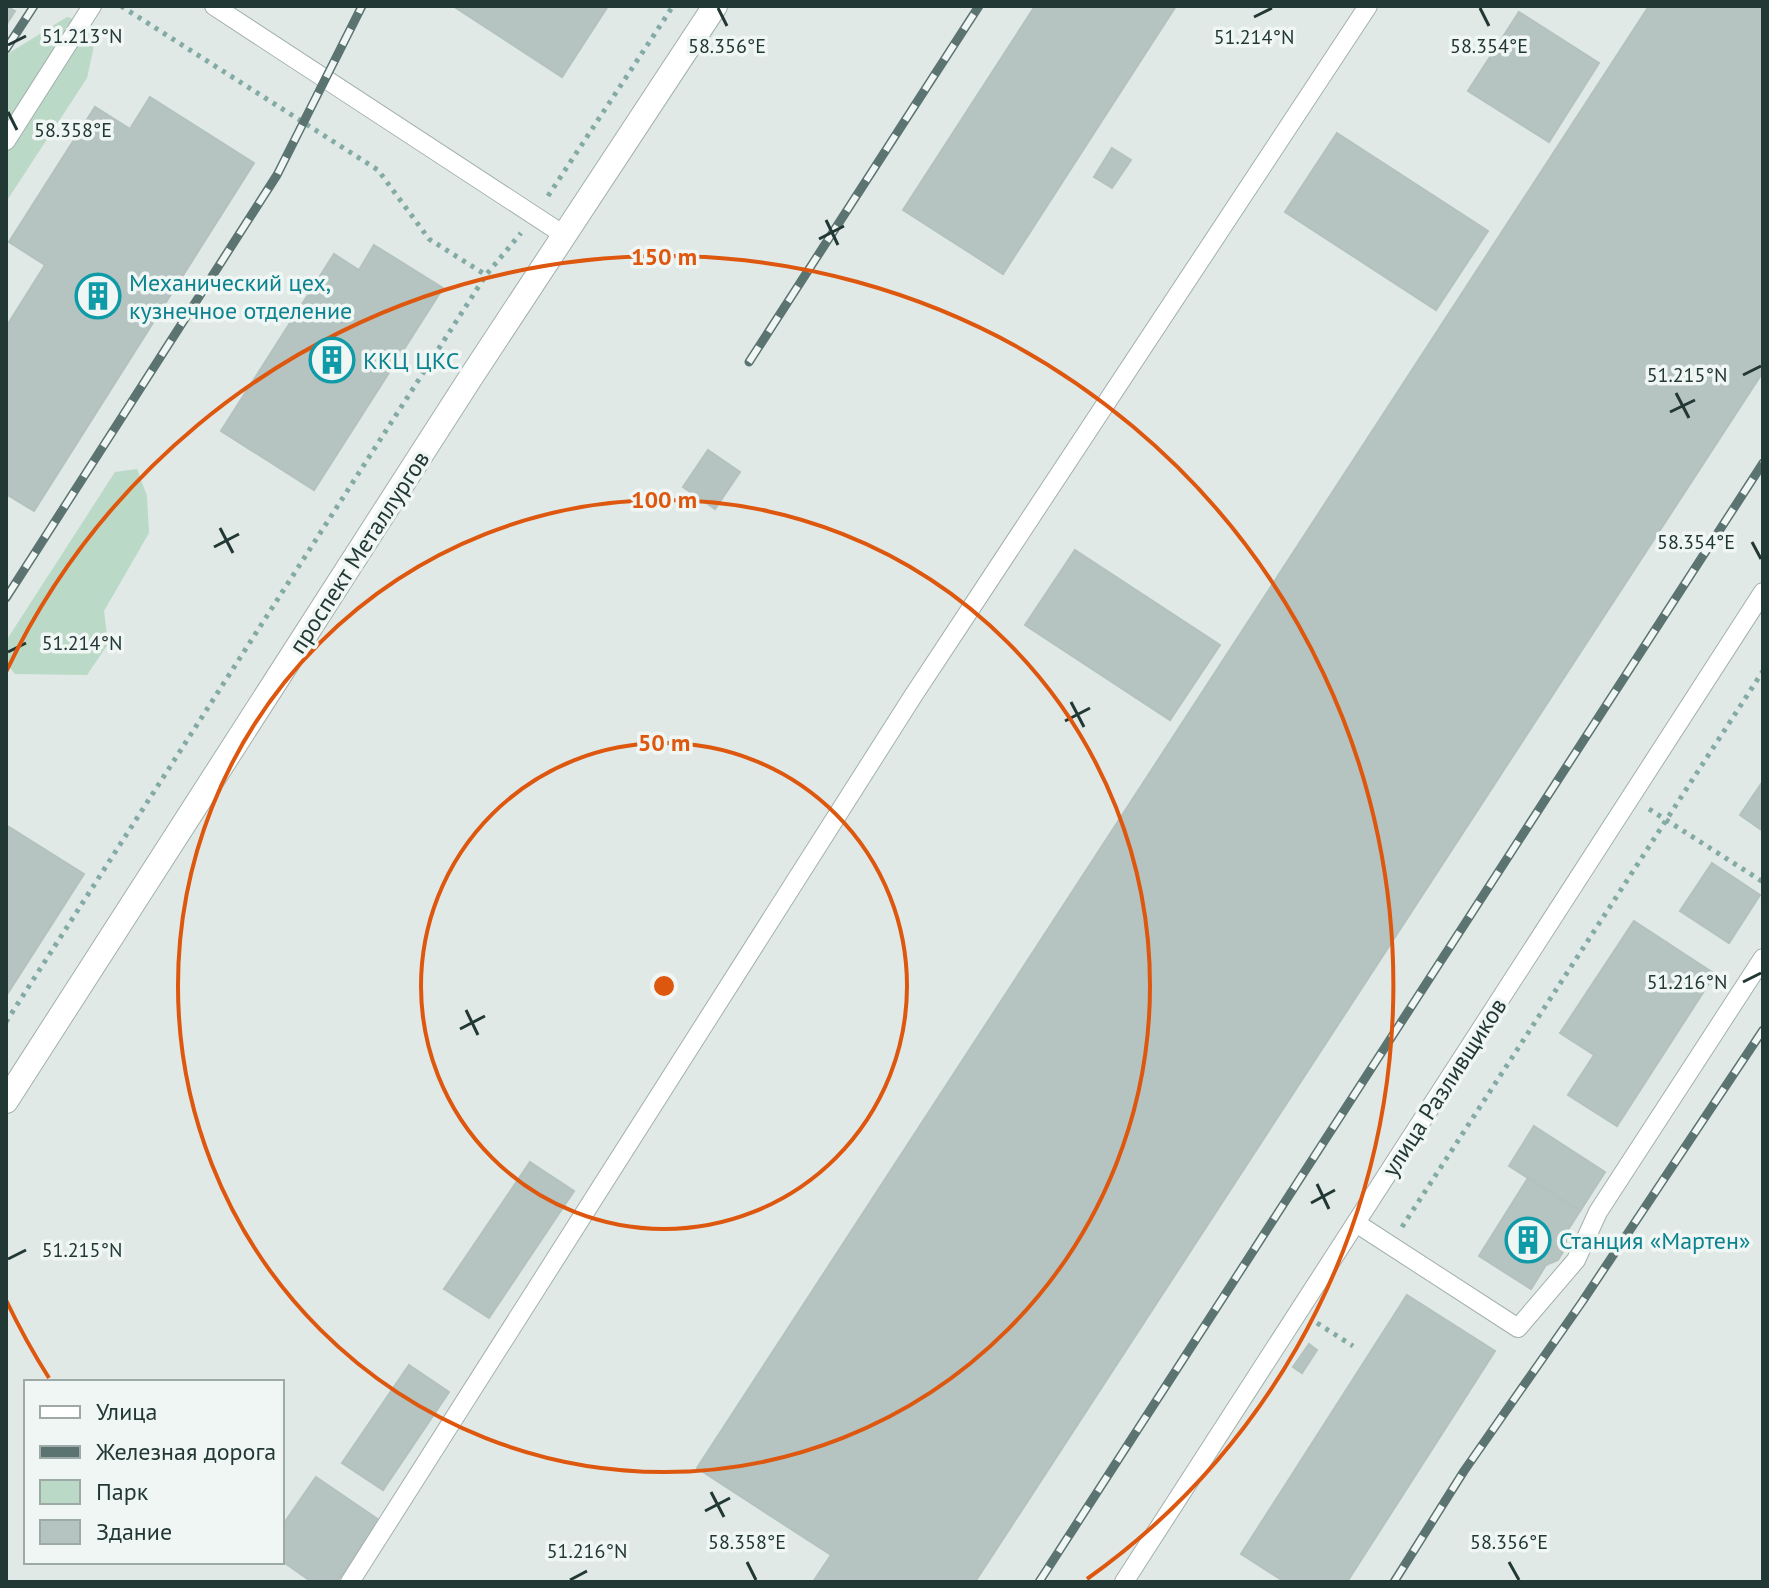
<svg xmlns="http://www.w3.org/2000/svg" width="1769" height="1588" viewBox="0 0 1769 1588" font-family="'PT Sans',sans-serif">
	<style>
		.green { fill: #bad9c7 }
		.building { fill: #b5c4c0; stroke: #b3c2be; stroke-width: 2 }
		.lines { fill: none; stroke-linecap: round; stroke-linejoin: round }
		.service-casing { stroke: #a3b0ad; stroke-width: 20 }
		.minor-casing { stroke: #a3b0ad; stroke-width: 26 }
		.path { stroke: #83aaa4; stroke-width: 5; stroke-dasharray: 4 6; stroke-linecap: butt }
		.service { stroke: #fff; stroke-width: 18 }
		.minor { stroke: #fff; stroke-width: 24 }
		.rail-casing { stroke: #5c7471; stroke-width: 9 }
		.rail { stroke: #f0f6f4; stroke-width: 6; stroke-dasharray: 18; stroke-linecap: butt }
		.ticks { fill: none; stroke: #223835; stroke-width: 3 }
		.ring { fill: none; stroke: #de570e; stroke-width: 4 }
		.labels { text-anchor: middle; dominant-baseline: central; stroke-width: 7; stroke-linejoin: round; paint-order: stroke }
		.culture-label { font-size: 24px; fill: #0d838f; stroke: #f0f6f4; text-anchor: start }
		.street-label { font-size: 24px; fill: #223835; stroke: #f0f6f4 }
		.ticks-label { font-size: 20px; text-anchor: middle; fill: #223835; stroke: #f0f6f4; stroke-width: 7; stroke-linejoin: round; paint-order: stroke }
		.centre { fill: #de570e; stroke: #f0f6f4; stroke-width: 4 }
		.ring-label { font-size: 24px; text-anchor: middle; font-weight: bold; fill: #de570e; stroke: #f0f6f4; stroke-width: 7; stroke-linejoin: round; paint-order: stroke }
	</style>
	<rect width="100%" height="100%" fill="#e0e9e6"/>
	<g class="green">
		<path d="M 67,17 L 98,27 L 87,78 L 6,202 L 6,55 Z"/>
		<path d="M 137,469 L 147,496 L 149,533 L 104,611 L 108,644 L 87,675 L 15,674 L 6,663 L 6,641 L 115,472 Z"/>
	</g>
	<g class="building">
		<path d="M 6,6 L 15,11 L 6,25 Z"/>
		<path d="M 453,6 L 608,6 L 562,77 Z"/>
		<path d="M 1035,6 L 1176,6 L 1003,274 L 903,210 Z"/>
		<path d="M 1649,6 L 1763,6 L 1763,372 L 975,1582 L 813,1582 L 831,1555 L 697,1468 Z"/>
		<path d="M 1519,12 L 1599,63 L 1549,142 L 1468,91 Z"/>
		<path d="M 150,97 L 254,163 L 34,511 L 6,494 L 6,327 L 45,265 L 9,242 L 95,107 L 130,129 Z"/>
		<path d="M 1337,133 L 1488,231 L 1436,310 L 1285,212 Z"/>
		<path d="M 1112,148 L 1131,160 L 1112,188 L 1094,177 Z"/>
		<path d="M 374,245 L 443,288 L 314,490 L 221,431 L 334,254 L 359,270 Z"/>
		<path d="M 708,450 L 740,472 L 715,509 L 683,487 Z"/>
		<path d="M 1075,550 L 1220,645 L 1170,720 L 1025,625 Z"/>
		<path d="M 1763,781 L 1763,831 L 1740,815 Z"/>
		<path d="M 6,825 L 84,874 L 6,996 Z"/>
		<path d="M 1712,863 L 1760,895 L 1729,943 L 1680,911 Z"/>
		<path d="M 1634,921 L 1715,974 L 1617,1126 L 1568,1095 L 1594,1055 L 1560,1033 Z"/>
		<path d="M 1534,1126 L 1605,1172 L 1580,1211 L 1509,1166 Z"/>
		<path d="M 530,1162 L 574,1191 L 489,1318 L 444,1289 Z"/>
		<path d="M 1528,1178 L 1580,1211 L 1566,1233 L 1566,1247 L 1558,1260 L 1546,1265 L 1531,1289 L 1479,1256 Z"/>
		<path d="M 1407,1295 L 1495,1351 L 1347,1582 L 1285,1582 L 1241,1554 Z"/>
		<path d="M 1309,1344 L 1317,1350 L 1302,1373 L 1293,1367 Z"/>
		<path d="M 409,1365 L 449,1392 L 383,1490 L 342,1463 Z"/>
		<path d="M 316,1477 L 379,1520 L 337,1582 L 312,1582 L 282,1561 L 282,1526 Z"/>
	</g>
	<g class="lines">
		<g class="service-casing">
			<g id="service">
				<path d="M 214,6 L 564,235"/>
				<path d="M 6,141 L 92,6"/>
				<path d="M 1356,1223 L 1518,1328 L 1576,1260 L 1598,1212 L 1763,958"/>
				<path d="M 350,1582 L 913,696 L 1368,6"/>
				<path d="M 1124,1582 L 1763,592"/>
			</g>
		</g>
		<g class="minor-casing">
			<path id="minor" d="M 6,1101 L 471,377 L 715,6"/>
		</g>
		<g class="path">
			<path d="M 121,6 L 378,170 L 429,239 L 486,275"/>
			<path d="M 548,196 L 673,6"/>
			<path d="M 1649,809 L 1763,882"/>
			<path d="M 6,1022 L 486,275 L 521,233"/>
			<path d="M 1402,1227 L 1763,671"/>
			<path d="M 1317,1323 L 1353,1346"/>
		</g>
		<use href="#service" class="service"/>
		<use href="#minor" class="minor"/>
		<g class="rail-casing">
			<g id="rail">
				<path d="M 6,49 L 34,6"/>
				<path d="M 749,362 L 979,6"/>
				<path d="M 6,598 L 277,175 L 362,6"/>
				<path d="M 1039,1582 L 1763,463"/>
				<path d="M 1394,1582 L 1464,1471 L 1582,1302 L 1763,1030"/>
			</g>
		</g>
		<use href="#rail" class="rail"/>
	</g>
	<path class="ticks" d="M 718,8 L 727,26M 1480,8 L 1489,26M 1254,17 L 1272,8M 8,45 L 26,36M 8,112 L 17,130M 826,220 L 838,245M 819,239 L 844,226M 1743,375 L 1761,366M 1676,393 L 1689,418M 1670,412 L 1695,400M 220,528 L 233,553M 1752,542 L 1761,559M 214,547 L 239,534M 8,652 L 26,643M 1071,702 L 1084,727M 1065,721 L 1090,708M 1743,982 L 1761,973M 466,1010 L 478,1035M 460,1029 L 485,1016M 1317,1184 L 1329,1209M 1311,1203 L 1335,1190M 8,1259 L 26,1250M 711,1492 L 724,1517M 705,1511 L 730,1498M 747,1562 L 756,1580M 1509,1562 L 1519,1580M 570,1580 L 587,1571"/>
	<g class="ring">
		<circle cx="664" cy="986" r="243"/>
		<circle cx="664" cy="986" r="486"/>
		<path d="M49 1378A729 729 0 0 1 6 1300M6 672A729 729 0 1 1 1087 1579"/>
	</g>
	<defs>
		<g id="building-ring" transform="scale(2.3)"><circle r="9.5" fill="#f0f6f4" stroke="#0f9aa8" stroke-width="1.5"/><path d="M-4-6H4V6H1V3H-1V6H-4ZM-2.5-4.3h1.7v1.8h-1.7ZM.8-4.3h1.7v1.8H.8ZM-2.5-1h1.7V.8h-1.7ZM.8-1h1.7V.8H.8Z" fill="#0f9aa8"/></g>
	</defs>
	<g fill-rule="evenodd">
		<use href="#building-ring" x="98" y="296"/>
		<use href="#building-ring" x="332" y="360"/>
		<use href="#building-ring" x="1528" y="1240"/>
	</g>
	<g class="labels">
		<g class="culture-label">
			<text x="129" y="282">Механический цех,<tspan x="129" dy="28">кузнечное отделение</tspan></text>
			<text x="363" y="360">ККЦ ЦКС</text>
			<text x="1559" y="1240">Станция «Мартен»</text>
		</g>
		<g class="street-label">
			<text transform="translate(359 552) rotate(-57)">проспект Металлургов</text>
			<text transform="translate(1444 1087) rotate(-57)">улица Разливщиков</text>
		</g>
	</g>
	<g class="ticks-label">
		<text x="82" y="43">51.213°N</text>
		<text x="1254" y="44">51.214°N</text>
		<text x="727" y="53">58.356°E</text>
		<text x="1489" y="53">58.354°E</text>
		<text x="73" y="137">58.358°E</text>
		<text x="1687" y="382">51.215°N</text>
		<text x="1696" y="549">58.354°E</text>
		<text x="82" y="650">51.214°N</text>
		<text x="1687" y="989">51.216°N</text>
		<text x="82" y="1257">51.215°N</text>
		<text x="747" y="1549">58.358°E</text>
		<text x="1509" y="1549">58.356°E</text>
		<text x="587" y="1558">51.216°N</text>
	</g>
	<circle cx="664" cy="986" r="12" class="centre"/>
	<g class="ring-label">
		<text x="664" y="265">150 m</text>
		<text x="664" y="508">100 m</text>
		<text x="664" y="751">50 m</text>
	</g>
	<rect width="1769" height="1588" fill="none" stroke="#223835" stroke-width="16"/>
	<rect x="24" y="1380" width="260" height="184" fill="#f0f6f4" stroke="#9eaaa8" stroke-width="2"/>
	<rect x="40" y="1406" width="40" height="12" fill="#ffffff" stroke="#9eaaa8" stroke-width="2"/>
	<text x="96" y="1420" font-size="24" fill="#223835">Улица</text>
	<rect x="40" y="1446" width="40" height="12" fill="#5c7471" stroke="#9eaaa8" stroke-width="2"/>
	<text x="96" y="1460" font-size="24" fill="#223835">Железная дорога</text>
	<rect x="40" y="1480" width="40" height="24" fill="#bad9c7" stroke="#9eaaa8" stroke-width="2"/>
	<text x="96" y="1500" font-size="24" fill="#223835">Парк</text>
	<rect x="40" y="1520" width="40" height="24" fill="#b5c4c0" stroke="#9eaaa8" stroke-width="2"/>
	<text x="96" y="1540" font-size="24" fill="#223835">Здание</text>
</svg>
